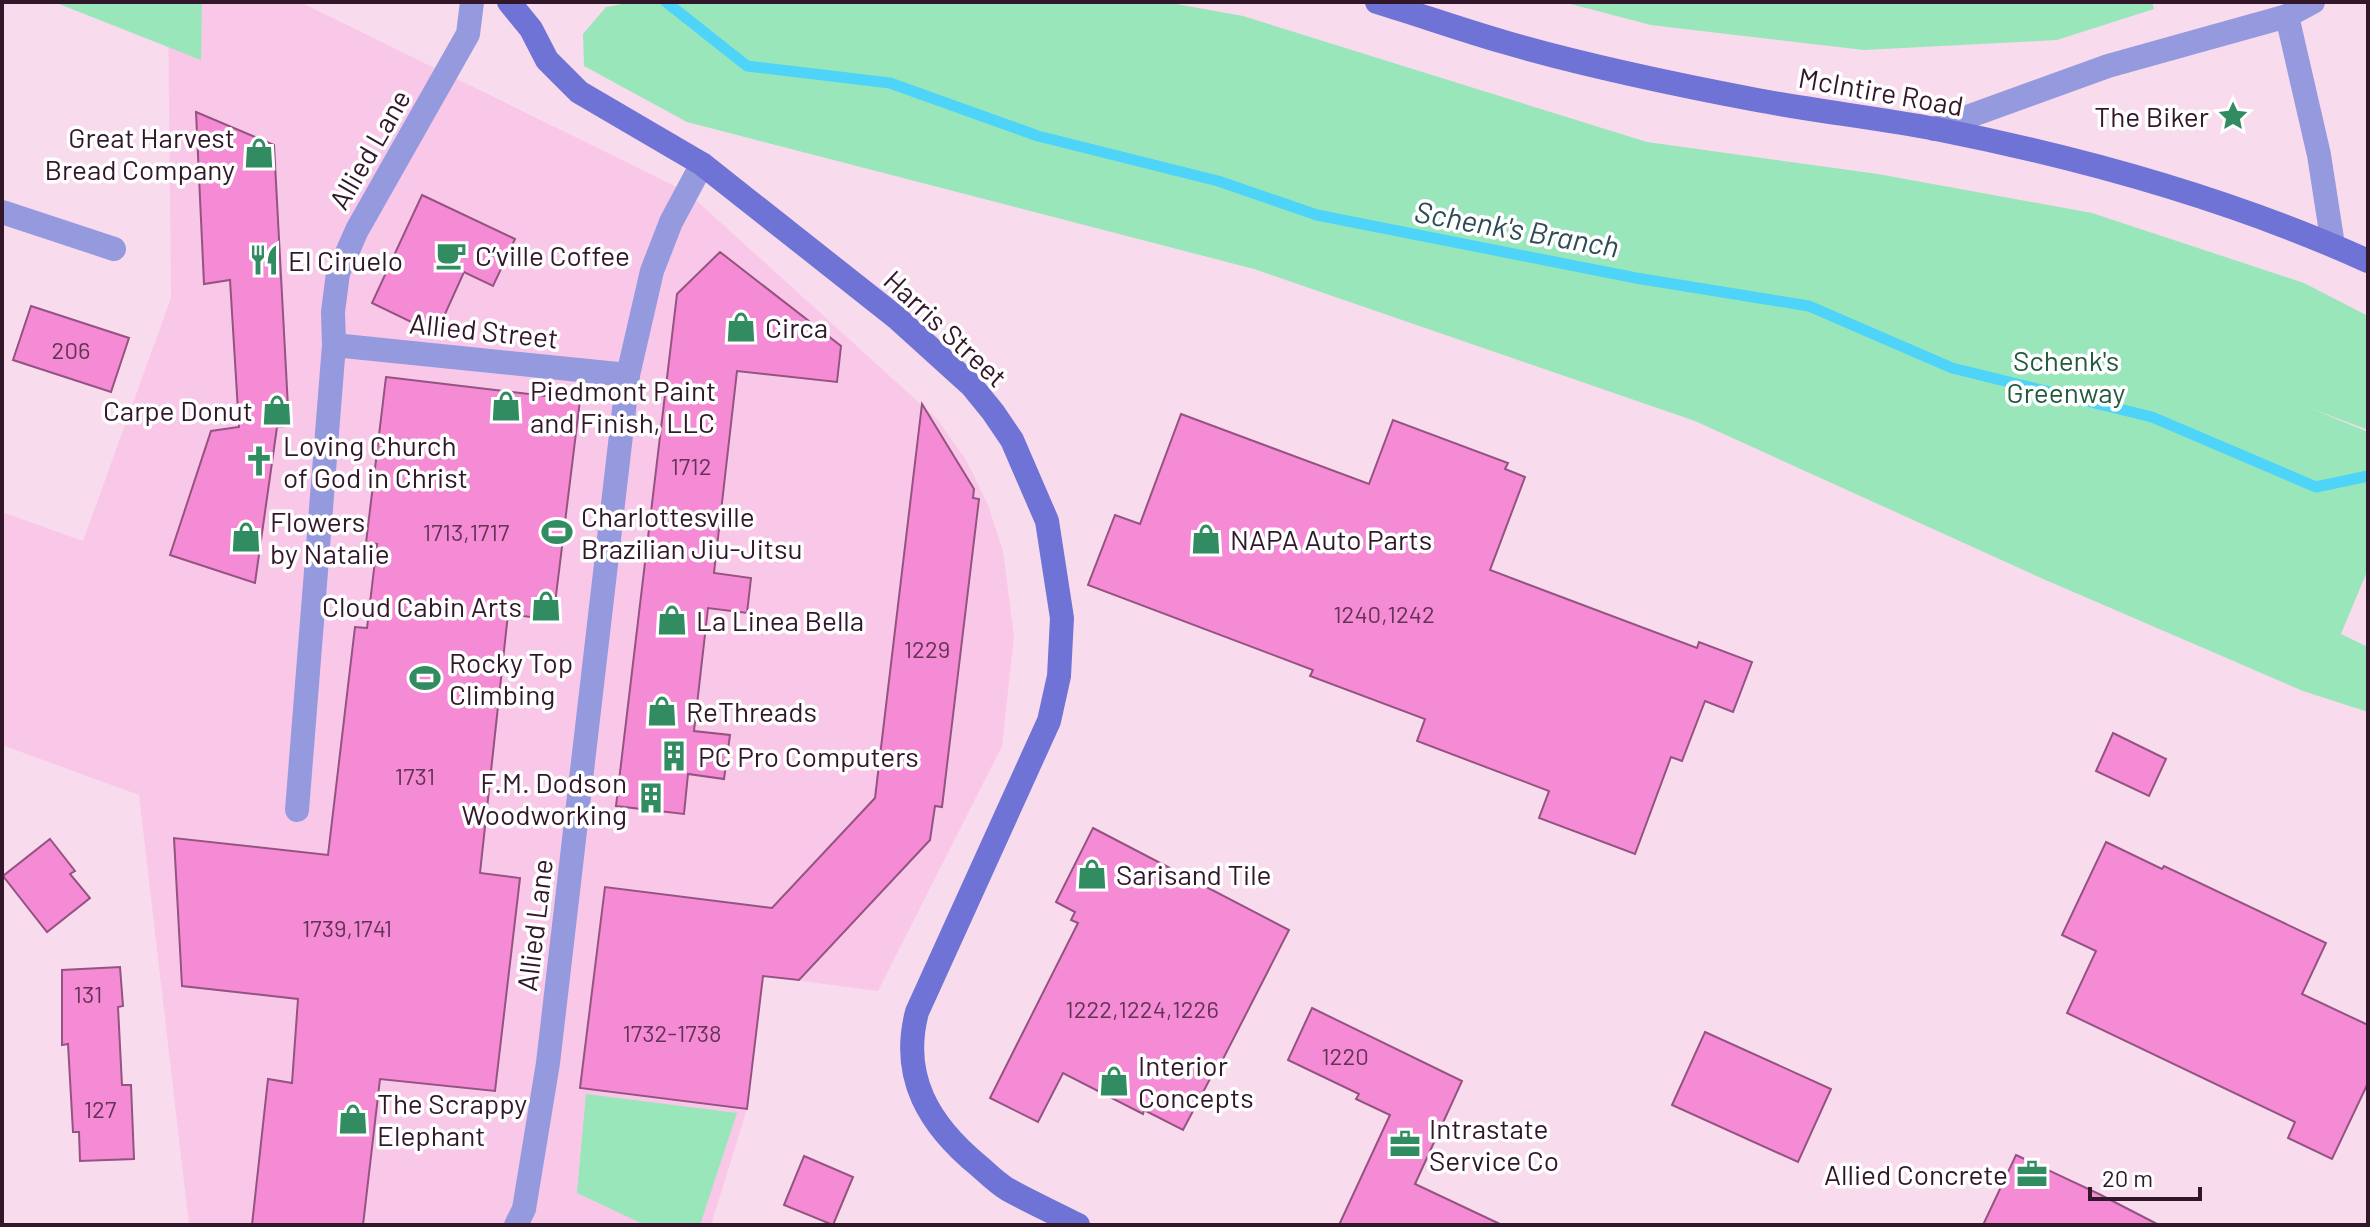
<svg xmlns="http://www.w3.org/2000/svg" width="2370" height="1227" viewBox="0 0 2370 1227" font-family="Barlow,sans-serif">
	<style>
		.built { fill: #f9c8e8 }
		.green { fill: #99e6bb }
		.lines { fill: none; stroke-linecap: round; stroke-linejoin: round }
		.stream { stroke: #4dd4f8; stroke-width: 11 }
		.building { fill: #f58bd5; stroke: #945380; stroke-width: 2 }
		.street { stroke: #949add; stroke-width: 24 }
		.secondary { stroke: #6f73d5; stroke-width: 24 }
		.labels { text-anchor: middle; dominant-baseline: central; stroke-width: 7; stroke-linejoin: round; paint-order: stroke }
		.number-label { font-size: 24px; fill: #633455 }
		.street-label { font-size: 28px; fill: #32172a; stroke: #fff }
		.poi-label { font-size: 28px; fill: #32172a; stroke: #fff; text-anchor: start }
		.park-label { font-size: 28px; fill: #235a3f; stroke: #fff }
		.water-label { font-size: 30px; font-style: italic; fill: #2f4c55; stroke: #fff }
	</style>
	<rect width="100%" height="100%" fill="#f9dbee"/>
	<path class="built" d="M 168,2 L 300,2 L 687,192 L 937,419 L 966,460 L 988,505 L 1003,551 L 1014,636 L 1002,746 L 878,991 L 763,976 L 747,1109 L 711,1225 L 189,1225 L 139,795 L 2,745 L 2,512 L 83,541 L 171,298 Z"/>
	<g class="green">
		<path d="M 54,2 L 202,2 L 201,60 Z"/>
		<path d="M 634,2 L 1165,2 L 1243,16 L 1647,142 L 1878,174 L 2092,213 L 2304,283 L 2368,316 L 2368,430 L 2310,408 L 2368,432 L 2368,569 L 2341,634 L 2368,647 L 2368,712 L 2303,691 L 2041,578 L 1695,421 L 1254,269 L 687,122 L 584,66 L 583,34 L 606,7 Z"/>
		<path d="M 1563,2 L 2152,2 L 2154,9 L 2057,40 L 1864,50 L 1651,25 Z"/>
		<path d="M 586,1094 L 737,1113 L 700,1225 L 645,1225 L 577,1193 Z"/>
	</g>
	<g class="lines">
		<path class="stream" d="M 666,2 L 747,66 L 890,83 L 1038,136 L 1218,181 L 1317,215 L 1636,278 L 1809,306 L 1952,368 L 2152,417 L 2316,487 L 2368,476"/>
	</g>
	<g class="building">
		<path d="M 196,112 L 274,145 L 289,426 L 277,427 L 255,583 L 170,555 L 211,431 L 239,427 L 230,280 L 204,284 Z"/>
		<path d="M 422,195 L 515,239 L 493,286 L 464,272 L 436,334 L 372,303 Z"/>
		<path d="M 720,252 L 841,346 L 837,382 L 737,371 L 714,573 L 751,578 L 747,613 L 708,608 L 694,731 L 730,735 L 724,779 L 688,774 L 684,814 L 616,806 L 677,294 Z"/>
		<path d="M 31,306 L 129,338 L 111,392 L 13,360 Z"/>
		<path d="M 386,377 L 580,400 L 553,620 L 508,614 L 480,873 L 520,878 L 495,1091 L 380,1079 L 363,1225 L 252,1225 L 268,1079 L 292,1083 L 298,999 L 182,986 L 174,838 L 328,855 L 355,627 L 367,628 L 377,544 L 366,543 Z"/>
		<path d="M 922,404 L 974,489 L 973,498 L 979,499 L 942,807 L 935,806 L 930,840 L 799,980 L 763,976 L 747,1109 L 580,1088 L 605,887 L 772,908 L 875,798 Z"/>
		<path d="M 1181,414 L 1369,484 L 1393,420 L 1508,463 L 1505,469 L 1525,477 L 1490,570 L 1697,648 L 1699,642 L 1752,662 L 1733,712 L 1705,701 L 1682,761 L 1671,757 L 1635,854 L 1539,818 L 1549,791 L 1417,741 L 1425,719 L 1310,676 L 1313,670 L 1088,585 L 1115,515 L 1140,524 Z"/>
		<path d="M 2113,733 L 2166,759 L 2149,796 L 2096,771 Z"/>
		<path d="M 1093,828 L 1289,930 L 1222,1061 L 1220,1060 L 1183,1130 L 1144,1110 L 1143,1114 L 1063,1073 L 1038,1122 L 990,1098 L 1078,923 L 1071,920 L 1075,912 L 1056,902 Z"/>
		<path d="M 50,839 L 75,871 L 70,874 L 90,898 L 47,932 L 3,876 Z"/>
		<path d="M 2106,842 L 2162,869 L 2164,866 L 2326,943 L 2302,994 L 2368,1025 L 2368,1083 L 2332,1159 L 2288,1138 L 2295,1122 L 2067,1013 L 2096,951 L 2062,935 Z"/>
		<path d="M 120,967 L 123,1006 L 118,1007 L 122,1085 L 131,1085 L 134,1159 L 80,1161 L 79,1132 L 73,1132 L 68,1044 L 62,1045 L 62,970 Z"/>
		<path d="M 1312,1008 L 1462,1081 L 1415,1184 L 1502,1225 L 1339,1225 L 1390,1115 L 1356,1099 L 1359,1094 L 1288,1060 Z"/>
		<path d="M 1705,1032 L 1831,1089 L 1798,1162 L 1672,1105 Z"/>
		<path d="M 2016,1155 L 2099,1194 L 2159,1225 L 1983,1225 Z"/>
		<path d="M 804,1156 L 853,1177 L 833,1225 L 784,1205 Z"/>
	</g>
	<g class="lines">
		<g class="street">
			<path d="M 2287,16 L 2319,155 L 2333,245"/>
			<path d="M 1934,129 L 2108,66 L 2287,16 L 2313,2"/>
			<path d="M 2,212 L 114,249"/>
			<path d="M 334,345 L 628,375"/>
			<path d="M 297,810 L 334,345 L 333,312 L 338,273 L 357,230 L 468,34 L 472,2"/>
			<path d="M 516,1225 L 524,1209 L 548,1063 L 628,375 L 652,271 L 671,222 L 702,164"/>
		</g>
		<g class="secondary">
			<path d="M 509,2 L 531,29 L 547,60 L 579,92 L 702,164 L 897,318 L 971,385 L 993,412 L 1012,440 L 1047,521 L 1062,618 L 1059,676 L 1049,721 L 917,1012 C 900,1077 929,1125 979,1166 C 988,1174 997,1183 1007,1189 C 1030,1202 1055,1213 1078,1225"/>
			<path d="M 1377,2 C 1420,15 1462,30 1504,42 C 1586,66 1673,84 1757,100 C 1816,111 1877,118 1936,129 C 2083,158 2231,199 2368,261"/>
		</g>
	</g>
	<defs>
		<g id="sight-bare" transform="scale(2.4)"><path d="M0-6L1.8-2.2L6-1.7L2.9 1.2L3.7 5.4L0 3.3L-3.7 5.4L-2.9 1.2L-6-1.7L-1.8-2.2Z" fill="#328c61" stroke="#fff" stroke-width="2.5" paint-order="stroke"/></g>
		<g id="shop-bare" transform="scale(2.4)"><path d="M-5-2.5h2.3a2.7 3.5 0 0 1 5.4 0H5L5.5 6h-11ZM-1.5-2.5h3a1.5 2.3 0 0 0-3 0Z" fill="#328c61" stroke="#fff" stroke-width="2.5" paint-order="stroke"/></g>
		<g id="cafe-bare" transform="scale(2.4)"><path d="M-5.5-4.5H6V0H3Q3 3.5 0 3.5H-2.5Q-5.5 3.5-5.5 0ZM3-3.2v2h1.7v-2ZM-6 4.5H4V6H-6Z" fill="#328c61" stroke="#fff" stroke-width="2.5" paint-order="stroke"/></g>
		<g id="restaurant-bare" transform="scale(2.4)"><path d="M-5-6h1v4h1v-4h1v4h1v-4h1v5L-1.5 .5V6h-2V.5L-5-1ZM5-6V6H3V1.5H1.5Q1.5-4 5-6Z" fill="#328c61" stroke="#fff" stroke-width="2.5" paint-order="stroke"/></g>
		<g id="church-bare" transform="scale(2.4)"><path d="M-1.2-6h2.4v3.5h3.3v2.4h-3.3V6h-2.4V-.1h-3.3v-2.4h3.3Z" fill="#328c61" stroke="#fff" stroke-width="2.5" paint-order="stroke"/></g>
		<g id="stadium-bare" transform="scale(2.4)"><path d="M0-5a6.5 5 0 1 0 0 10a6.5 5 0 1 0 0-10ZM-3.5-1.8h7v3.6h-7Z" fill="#328c61" stroke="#fff" stroke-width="2.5" paint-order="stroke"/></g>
		<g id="building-bare" transform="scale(2.4)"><path d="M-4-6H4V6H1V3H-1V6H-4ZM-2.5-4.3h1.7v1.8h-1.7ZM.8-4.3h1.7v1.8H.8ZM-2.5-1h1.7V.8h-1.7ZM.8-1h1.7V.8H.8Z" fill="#328c61" stroke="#fff" stroke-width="2.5" paint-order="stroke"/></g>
		<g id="office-bare" transform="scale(2.4)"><path d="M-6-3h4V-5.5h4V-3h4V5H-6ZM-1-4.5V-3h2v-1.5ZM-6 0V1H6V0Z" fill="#328c61" stroke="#fff" stroke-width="2.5" paint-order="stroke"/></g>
	</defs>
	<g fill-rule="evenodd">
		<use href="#sight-bare" x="2233" y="116"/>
		<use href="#shop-bare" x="259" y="153"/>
		<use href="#cafe-bare" x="451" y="255"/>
		<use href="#restaurant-bare" x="264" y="260"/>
		<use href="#shop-bare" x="741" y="327"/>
		<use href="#shop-bare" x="506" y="406"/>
		<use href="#shop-bare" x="277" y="410"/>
		<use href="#church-bare" x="259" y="461"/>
		<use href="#stadium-bare" x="557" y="532"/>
		<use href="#shop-bare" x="246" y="537"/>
		<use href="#shop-bare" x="1206" y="539"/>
		<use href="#shop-bare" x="546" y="606"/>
		<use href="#shop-bare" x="672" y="620"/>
		<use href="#stadium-bare" x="425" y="678"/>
		<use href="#shop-bare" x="662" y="711"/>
		<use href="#building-bare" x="674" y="756"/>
		<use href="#building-bare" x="651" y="798"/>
		<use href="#shop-bare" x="1092" y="874"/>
		<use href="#shop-bare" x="1114" y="1081"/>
		<use href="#shop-bare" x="353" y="1119"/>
		<use href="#office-bare" x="1405" y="1144"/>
		<use href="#office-bare" x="2032" y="1174"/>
	</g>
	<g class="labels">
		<g class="number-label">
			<text x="71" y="349">206</text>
			<text x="691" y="465">1712</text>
			<text x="466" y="531">1713,1717</text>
			<text x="1384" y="613">1240,1242</text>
			<text x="927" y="648">1229</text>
			<text x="415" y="775">1731</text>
			<text x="347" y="927">1739,1741</text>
			<text x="88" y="993">131</text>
			<text x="1142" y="1008">1222,1224,1226</text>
			<text x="672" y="1032">1732-1738</text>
			<text x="1345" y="1055">1220</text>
			<text x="100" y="1108">127</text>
		</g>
		<g class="street-label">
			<text transform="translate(1881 91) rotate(10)">McIntire Road</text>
			<text transform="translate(369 149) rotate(-60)">Allied Lane</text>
			<text transform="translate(946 328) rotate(43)">Harris Street</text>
			<text transform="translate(484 330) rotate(6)">Allied Street</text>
			<text transform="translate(534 925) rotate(-83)">Allied Lane</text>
		</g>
		<g class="poi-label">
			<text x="2209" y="116" text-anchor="end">The Biker</text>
			<text x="235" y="137" text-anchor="end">Great Harvest<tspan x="235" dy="32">Bread Company</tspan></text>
			<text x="475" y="255">C’ville Coffee</text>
			<text x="288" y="260">El Ciruelo</text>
			<text x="765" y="327">Circa</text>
			<text x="530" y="390">Piedmont Paint<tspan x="530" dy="32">and Finish, LLC</tspan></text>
			<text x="253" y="410" text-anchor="end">Carpe Donut</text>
			<text x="283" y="445">Loving Church<tspan x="283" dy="32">of God in Christ</tspan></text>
			<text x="581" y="516">Charlottesville<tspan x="581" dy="32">Brazilian Jiu-Jitsu</tspan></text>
			<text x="270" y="521">Flowers<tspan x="270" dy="32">by Natalie</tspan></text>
			<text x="1230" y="539">NAPA Auto Parts</text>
			<text x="522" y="606" text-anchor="end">Cloud Cabin Arts</text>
			<text x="696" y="620">La Linea Bella</text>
			<text x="449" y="662">Rocky Top<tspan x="449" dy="32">Climbing</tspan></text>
			<text x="686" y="711">ReThreads</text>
			<text x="698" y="756">PC Pro Computers</text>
			<text x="627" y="782" text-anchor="end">F.M. Dodson<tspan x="627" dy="32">Woodworking</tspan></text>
			<text x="1116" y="874">Sarisand Tile</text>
			<text x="1138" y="1065">Interior<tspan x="1138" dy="32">Concepts</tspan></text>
			<text x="377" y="1103">The Scrappy<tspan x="377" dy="32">Elephant</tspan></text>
			<text x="1429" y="1128">Intrastate<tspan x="1429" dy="32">Service Co</tspan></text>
			<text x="2008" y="1174" text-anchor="end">Allied Concrete</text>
		</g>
		<g class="park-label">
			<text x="2066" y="360">Schenk's<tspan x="2066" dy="32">Greenway</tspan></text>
		</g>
		<g class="water-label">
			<text transform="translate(1517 228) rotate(10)">Schenk's Branch</text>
		</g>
	</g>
	<rect width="2370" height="1227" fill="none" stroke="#32172a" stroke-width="8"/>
	<path d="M2090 1187v12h110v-12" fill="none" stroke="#32172a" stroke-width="4"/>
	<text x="2102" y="1187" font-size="24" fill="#32172a" stroke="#ffffff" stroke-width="6" paint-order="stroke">20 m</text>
</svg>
